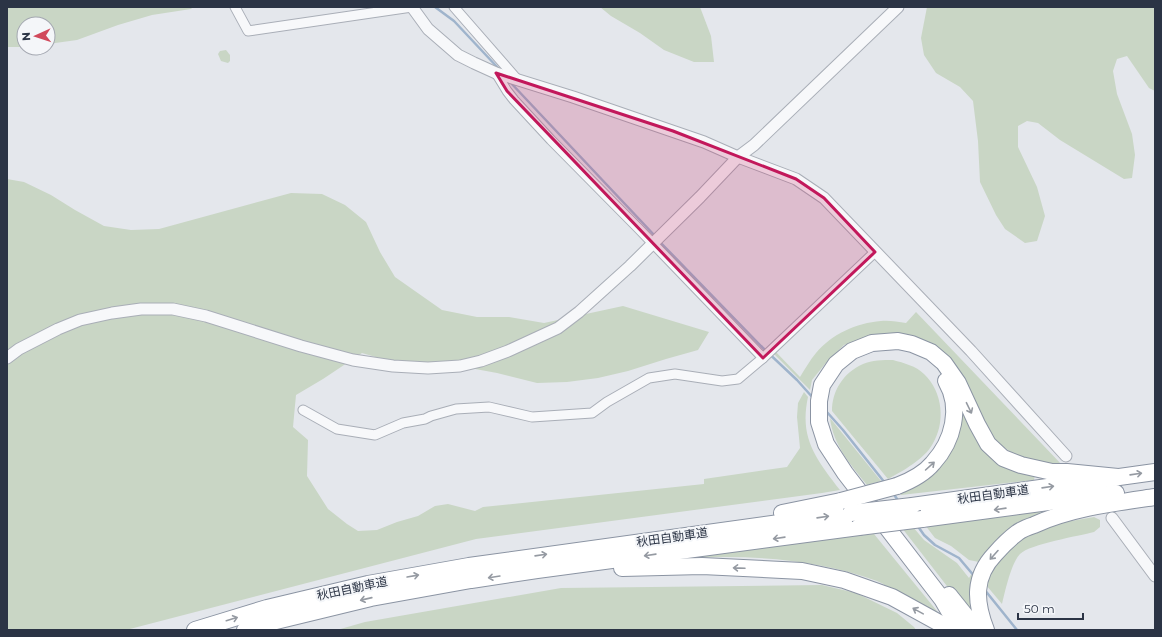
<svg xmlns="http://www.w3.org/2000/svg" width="1162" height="637" viewBox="0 0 1162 637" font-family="Montserrat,'Noto Sans JP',sans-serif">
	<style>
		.green { fill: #c9d6c5 }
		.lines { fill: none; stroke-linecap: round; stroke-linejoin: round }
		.stream { stroke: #9fb4cc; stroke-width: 2.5 }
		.minor-casing { stroke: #a9aeb7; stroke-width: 11 }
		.tertiary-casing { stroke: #a9aeb7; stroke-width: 13 }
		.motorway-casing { stroke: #8b94a3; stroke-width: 18 }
		.minor { stroke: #f7f8fa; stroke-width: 9 }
		.tertiary { stroke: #f7f8fa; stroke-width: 11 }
		.motorway { stroke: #fff; stroke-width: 16 }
		.motorway-bridge-casing { stroke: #8b94a3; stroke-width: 18; stroke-linecap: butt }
		.motorway-bridge { stroke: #fff; stroke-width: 16 }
		.oneway { stroke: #959aa2 }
		.marked { fill: #c2185b; fill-opacity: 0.2; stroke: #c2185b; stroke-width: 3; stroke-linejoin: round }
		.labels { text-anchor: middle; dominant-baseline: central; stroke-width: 4; stroke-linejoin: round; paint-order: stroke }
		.street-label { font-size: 12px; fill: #2b3445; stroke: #f4f6f9 }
	</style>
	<rect width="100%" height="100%" fill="#e4e7ec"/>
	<g class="green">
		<path d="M 7,7 L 193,7 L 191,9 L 152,15 L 118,25 L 77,40 L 48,44 L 48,24 L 24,24 L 24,47 L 7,47 Z"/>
		<path d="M 600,7 L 700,7 L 711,36 L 714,62 L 694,62 L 664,50 L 640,33 L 611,16 Z"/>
		<path d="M 927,7 L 1155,7 L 1155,91 L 1149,88 L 1127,56 L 1117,59 L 1113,71 L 1117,94 L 1132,134 L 1135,155 L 1132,178 L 1124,179 L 1060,140 L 1038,123 L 1027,121 L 1018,126 L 1018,147 L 1037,187 L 1045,216 L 1037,241 L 1025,243 L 1005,229 L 996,215 L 980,182 L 978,141 L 973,101 L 960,87 L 936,73 L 924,55 L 921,38 Z"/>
		<path d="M 226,50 L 230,55 L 230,61 L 228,63 L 221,61 L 218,54 L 220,51 Z"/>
		<path d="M 7,179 L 24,182 L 51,195 L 75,210 L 104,226 L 131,230 L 159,229 L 291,193 L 322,194 L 345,205 L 366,222 L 380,252 L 395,277 L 442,310 L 477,317 L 509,317 L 544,323 L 623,306 L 709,332 L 698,350 L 666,359 L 628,371 L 598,378 L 567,382 L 537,383 L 497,373 L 448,364 L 396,363 L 362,353 L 323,379 L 296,395 L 293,427 L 308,440 L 307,476 L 328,509 L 347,524 L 358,531 L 377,530 L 397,522 L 418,516 L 435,506 L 448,504 L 475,511 L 483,507 L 704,484 L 704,479 L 787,467 L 800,448 L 797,417 L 798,403 L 804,392 L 808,397 C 799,438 816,459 840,490 L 822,493 L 476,539 L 126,630 L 7,630 Z"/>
		<path d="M 916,312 L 1063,466 L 1031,462 L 1012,453 L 998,443 L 986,430 L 942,356 L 868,337 L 844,345 L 825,364 L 812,380 L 810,390 L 773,353 L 775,351 L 800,377 C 805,369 810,360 816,353 C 832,334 856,323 881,321 C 889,320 898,322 906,323 Z"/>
		<path d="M 893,360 C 904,363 916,366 924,374 C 943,392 946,423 932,445 C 924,459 903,471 888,479 L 832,411 C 832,391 843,373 863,364 C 872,360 883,360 893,360 Z"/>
		<path d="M 954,394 L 978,435 L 1035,475 L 1034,480 L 901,495 L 900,492 L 938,464 Z"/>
		<path d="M 830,418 L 881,481 L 867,485 C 851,465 833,445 830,418 Z"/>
		<path d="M 1083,502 L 989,552 L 974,621 L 902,528 L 913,527 L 924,540 L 957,563 L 969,578 L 979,562 L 969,560 L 951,546 L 935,538 L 925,525 Z"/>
		<path d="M 1094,517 L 1100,520 L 1100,527 L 1094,532 C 1079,536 1030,544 1020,554 C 1011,563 1005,592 1002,604 L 986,585 L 990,572 L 999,557 L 1030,531 L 1054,524 Z"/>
		<path d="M 874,534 L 941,616 C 926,608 912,600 898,593 C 891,589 884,584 877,581 C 817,559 754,555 691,558 L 691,555 Z"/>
		<path d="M 822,585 L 856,593 L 897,613 L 914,627 L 916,630 L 337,630 L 365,622 L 561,588 Z"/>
	</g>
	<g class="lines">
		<g class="stream">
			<path d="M 435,7 L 454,21 L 499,69"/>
			<path d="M 510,82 L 656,237"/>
			<path d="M 659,241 L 761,346 L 797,380 L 814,399"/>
			<path d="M 826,411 L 843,430 L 885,483"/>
			<path d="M 893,493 L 899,502"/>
			<path d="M 917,525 L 924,535 L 935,545 L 959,558 L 975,577"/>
			<path d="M 984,589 L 1017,630"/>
		</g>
		<g class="minor-casing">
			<g id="minor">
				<path d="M 235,7 L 248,31 L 412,7"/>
				<path d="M 454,7 L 516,78"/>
				<path d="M 496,73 L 507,91 L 514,100 L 551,140 L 638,228 L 763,358"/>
				<path d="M 303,410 L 337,429 L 375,435 L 403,423 L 425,419 L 431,416 L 456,409 L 489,407 L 532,417 L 592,413 L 607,402 L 649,378 L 675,374 L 722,381 L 738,379 L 763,358 L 875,252"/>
			</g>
		</g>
		<g class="tertiary-casing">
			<g id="tertiary">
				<path d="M 412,7 L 428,29 L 458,55 L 474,63 L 496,73 L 573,97 L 704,142 L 738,157 L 796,179 L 824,198 L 971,351 L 1066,456"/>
				<path d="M 7,358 L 19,349 L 58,329 L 80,320 L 112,313 L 141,309 L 173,309 L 206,316 L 301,346 L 353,360 L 393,366 L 428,368 L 460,366 L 481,361 L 508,351 L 558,328 L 579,312 L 630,266 L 700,197 L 738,157 L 754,145 L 898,7"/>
				<path d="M 1112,518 L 1155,576"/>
			</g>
		</g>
		<g class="motorway-casing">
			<g id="motorway">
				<path d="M 897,486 C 910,481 924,474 933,463 C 953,441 962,408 946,381"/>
				<path d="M 912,506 L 1155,472"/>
				<path d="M 782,513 L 841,501"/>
				<path d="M 922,519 L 1116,493"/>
				<path d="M 622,568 L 702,566 L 802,571 L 844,580 L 892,597 L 952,630"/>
				<path d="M 949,595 L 977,630"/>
				<path d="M 195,630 L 267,608 L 368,584 L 469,566 L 851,513"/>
				<path d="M 245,630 L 272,622 L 371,598 L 471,580 L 537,570 L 859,527"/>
				<path d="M 960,630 L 942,599 L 845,473 L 826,444 L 819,422 L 819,401 L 822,385 L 836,364 L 852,351 L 872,343 L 898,341 L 912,344 L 931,352 L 944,363 L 958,383 L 977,424 L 988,444 L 1003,458 L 1021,465 L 1052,472 L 1067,472 L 1118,477"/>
				<path d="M 986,630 C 975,602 973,577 995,554 C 1002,546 1009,539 1017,533 C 1022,529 1028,527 1034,525 C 1071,508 1114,503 1155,497"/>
			</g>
		</g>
		<use href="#minor" class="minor"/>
		<use href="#tertiary" class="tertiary"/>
		<use href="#motorway" class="motorway"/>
		<g class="motorway-bridge-casing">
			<g id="motorway-bridge">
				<path d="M 841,501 L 897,486"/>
				<path d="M 851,513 L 912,506"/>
				<path d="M 859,527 L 922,519"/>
			</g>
		</g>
		<use href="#motorway-bridge" class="motorway-bridge"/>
	</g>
	<defs><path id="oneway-shaft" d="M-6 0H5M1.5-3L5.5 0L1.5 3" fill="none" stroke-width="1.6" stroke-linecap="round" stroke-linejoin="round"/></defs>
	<g class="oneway">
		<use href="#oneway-shaft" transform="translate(969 408) rotate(64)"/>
		<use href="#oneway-shaft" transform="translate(930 466) rotate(-42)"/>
		<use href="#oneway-shaft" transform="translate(1136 474) rotate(-8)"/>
		<use href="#oneway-shaft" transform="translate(1048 487) rotate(-8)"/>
		<use href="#oneway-shaft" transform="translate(1000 509) rotate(172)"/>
		<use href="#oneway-shaft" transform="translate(823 517) rotate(-8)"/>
		<use href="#oneway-shaft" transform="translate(779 538) rotate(172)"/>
		<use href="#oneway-shaft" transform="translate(541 555) rotate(-8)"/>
		<use href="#oneway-shaft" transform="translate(650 555) rotate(172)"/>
		<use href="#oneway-shaft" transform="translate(994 555) rotate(132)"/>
		<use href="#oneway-shaft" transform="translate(739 568) rotate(-178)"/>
		<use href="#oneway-shaft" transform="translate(413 576) rotate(-10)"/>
		<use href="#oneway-shaft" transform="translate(494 577) rotate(171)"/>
		<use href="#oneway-shaft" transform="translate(366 599) rotate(167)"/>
		<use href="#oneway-shaft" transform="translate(918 611) rotate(-151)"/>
		<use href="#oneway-shaft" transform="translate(232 619) rotate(-17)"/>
	</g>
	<path class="marked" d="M 496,73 L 673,131 L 796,179 L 824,198 L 875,252 L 763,358 L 507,91 Z"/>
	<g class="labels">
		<g class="street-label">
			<text transform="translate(993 494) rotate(-8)">秋田自動車道</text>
			<text transform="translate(672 537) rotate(-8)">秋田自動車道</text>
			<text transform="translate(352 588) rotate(-12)">秋田自動車道</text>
		</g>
	</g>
	<rect width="1162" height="637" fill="none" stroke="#2b3445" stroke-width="16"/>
	<g transform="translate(36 36) rotate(267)"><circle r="19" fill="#f4f6f9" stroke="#a4a8b1"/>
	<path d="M0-3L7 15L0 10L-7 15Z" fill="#d1495b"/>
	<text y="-6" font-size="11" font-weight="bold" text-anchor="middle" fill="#2b3445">N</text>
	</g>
	<path d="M1018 613v6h65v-6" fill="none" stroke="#2b3445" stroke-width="2"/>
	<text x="1024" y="613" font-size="12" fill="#2b3445" stroke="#f4f6f9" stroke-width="3" paint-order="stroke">50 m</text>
</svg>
